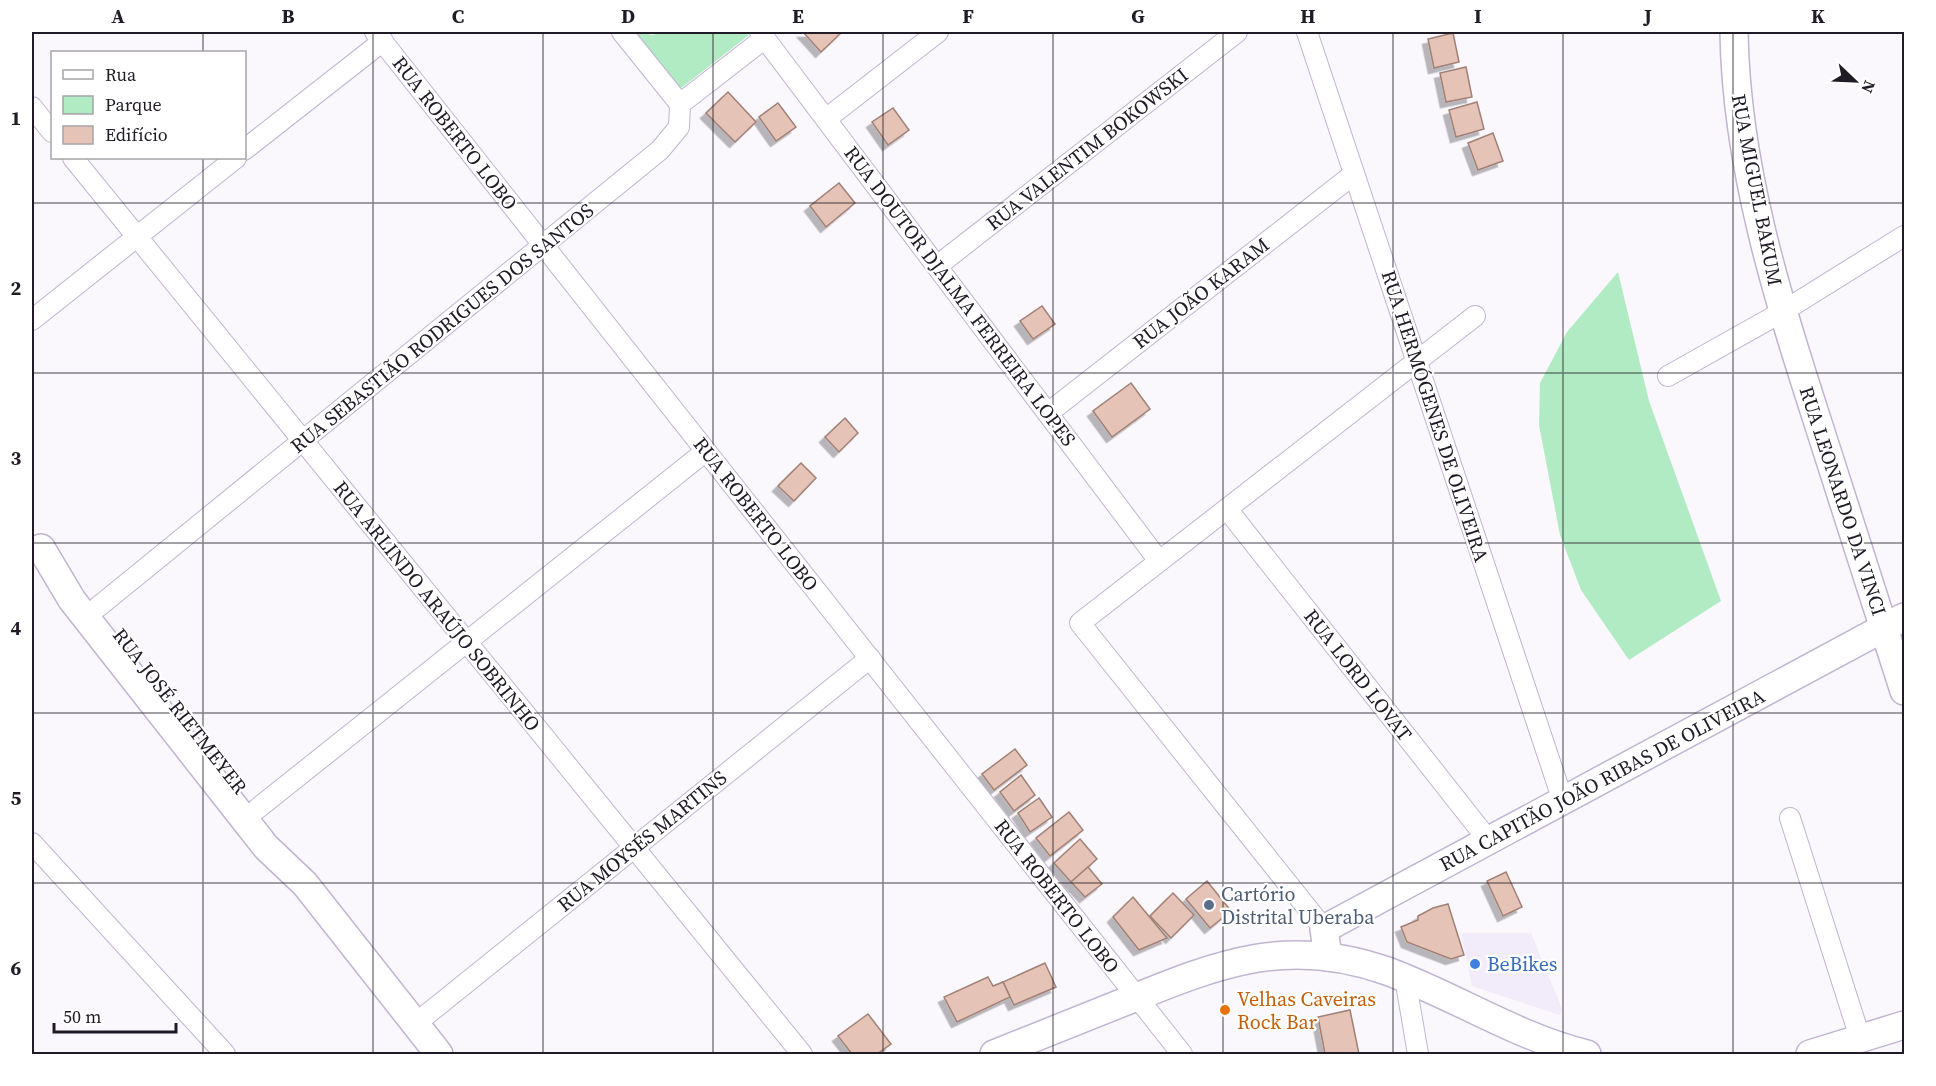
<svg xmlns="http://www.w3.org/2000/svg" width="1936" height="1086" viewBox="0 0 1936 1086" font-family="'Source Serif 4',serif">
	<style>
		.built { fill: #f1ebfa }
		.green { fill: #b1ebc4 }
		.building { fill: #e6c3b7; stroke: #a18176; stroke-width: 1.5; filter: url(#shadow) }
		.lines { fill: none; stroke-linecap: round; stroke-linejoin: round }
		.street-casing { stroke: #c1b4d2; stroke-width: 22 }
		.secondary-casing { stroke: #c1b4d2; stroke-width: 30 }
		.street { stroke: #fff; stroke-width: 20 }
		.secondary { stroke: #fff; stroke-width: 27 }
		.grid { fill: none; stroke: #201b26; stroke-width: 1.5; stroke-opacity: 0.55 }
		.service-dot { fill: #5c6f8a; stroke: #fff; stroke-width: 2 }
		.shop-dot { fill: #3f7fe0; stroke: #fff; stroke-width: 2 }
		.food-dot { fill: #e8710a; stroke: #fff; stroke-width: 2 }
		.labels { text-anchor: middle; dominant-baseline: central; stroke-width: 4.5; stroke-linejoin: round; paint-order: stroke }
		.street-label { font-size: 20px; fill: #201b26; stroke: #fff }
		.service-label { font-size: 20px; fill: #4e5e75; stroke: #fff; text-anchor: start }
		.shop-label { font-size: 20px; fill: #366cbe; stroke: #fff; text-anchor: start }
		.food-label { font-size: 20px; fill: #c56008; stroke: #fff; text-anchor: start }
		.neatline { fill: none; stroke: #201b26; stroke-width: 2 }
		.grid-label { font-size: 20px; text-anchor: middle; font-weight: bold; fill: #201b26 }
	</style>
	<defs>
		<filter id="shadow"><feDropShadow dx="-5.5" dy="5.5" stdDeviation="0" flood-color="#0004"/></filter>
	</defs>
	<rect width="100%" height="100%" fill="#faf7fd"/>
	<path class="built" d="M 1461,933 L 1531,933 L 1562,1009 L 1560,1015 L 1472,986 Z"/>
	<g class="green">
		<path d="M 635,32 L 653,35 L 661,32 L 746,32 L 749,35 L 680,89 Z"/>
		<path d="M 1618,272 L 1649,401 L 1721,601 L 1629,660 L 1581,590 L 1560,535 L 1539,425 L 1540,383 L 1567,332 Z"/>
	</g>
	<g class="building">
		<path d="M 803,32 L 842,32 L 821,52 Z"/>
		<path d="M 1453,33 L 1459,62 L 1434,68 L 1428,39 Z"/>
		<path d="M 1466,67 L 1472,97 L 1446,102 L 1440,73 Z"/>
		<path d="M 728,92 L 756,122 L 735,142 L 706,113 Z"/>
		<path d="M 1477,102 L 1484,129 L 1456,137 L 1449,110 Z"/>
		<path d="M 778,103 L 796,127 L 776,141 L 759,117 Z"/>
		<path d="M 893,108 L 909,130 L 888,145 L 872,122 Z"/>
		<path d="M 1493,133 L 1503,161 L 1478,170 L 1468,143 Z"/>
		<path d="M 839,183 L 855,203 L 826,227 L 810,206 Z"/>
		<path d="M 1042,306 L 1055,324 L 1033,339 L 1020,321 Z"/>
		<path d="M 1131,383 L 1150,409 L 1112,437 L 1093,411 Z"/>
		<path d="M 845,418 L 858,433 L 839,452 L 825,437 Z"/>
		<path d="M 801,463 L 816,478 L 794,501 L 778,486 Z"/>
		<path d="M 1015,749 L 1027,765 L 994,790 L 982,774 Z"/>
		<path d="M 1021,775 L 1035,795 L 1014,811 L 1000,792 Z"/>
		<path d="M 1039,798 L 1052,817 L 1030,832 L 1018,813 Z"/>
		<path d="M 1069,812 L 1083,830 L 1050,856 L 1036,838 Z"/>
		<path d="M 1080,839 L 1097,859 L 1071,882 L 1054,863 Z"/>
		<path d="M 1088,867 L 1102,884 L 1085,897 L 1071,882 Z"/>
		<path d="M 1506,872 L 1522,907 L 1503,916 L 1487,881 Z"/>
		<path d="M 1207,881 L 1231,911 L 1210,928 L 1186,899 Z"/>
		<path d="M 1173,893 L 1194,915 L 1171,938 L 1150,916 Z"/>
		<path d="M 1133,897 L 1167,938 L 1139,950 L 1113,917 Z"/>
		<path d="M 1448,904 L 1464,955 L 1451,959 L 1407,942 L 1401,927 L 1418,920 L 1418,916 L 1433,908 Z"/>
		<path d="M 1045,963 L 1056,987 L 1014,1005 L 1003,982 Z"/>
		<path d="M 988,977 L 993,986 L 1003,982 L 1010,997 L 957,1022 L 944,997 Z"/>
		<path d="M 1350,1010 L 1359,1054 L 1325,1054 L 1318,1017 Z"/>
		<path d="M 868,1014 L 891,1044 L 877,1054 L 852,1054 L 838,1036 Z"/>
	</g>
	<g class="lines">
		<g class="street-casing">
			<g id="street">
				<path d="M 375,32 L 1182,1054"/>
				<path d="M 622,32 L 680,104"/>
				<path d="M 760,32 L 1159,561"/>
				<path d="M 1307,32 L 1563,801"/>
				<path d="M 32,107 L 52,132"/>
				<path d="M 826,119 L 938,32"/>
				<path d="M 244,150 L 383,41"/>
				<path d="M 73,158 L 802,1054"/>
				<path d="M 937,266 L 1237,32"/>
				<path d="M 32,320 L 236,158"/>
				<path d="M 1668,376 L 1782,312 L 1904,236"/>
				<path d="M 1048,413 L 1354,174"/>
				<path d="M 1227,509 L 1489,841"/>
				<path d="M 98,607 L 660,150 L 679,127 L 680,104 L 765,38"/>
				<path d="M 257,809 L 706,451"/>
				<path d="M 1790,818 L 1861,1041"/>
				<path d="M 32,843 L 225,1054"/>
				<path d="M 1324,929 L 1080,623 L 1475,316"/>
				<path d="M 1405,978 L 1418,1054"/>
				<path d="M 415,1024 L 870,658"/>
			</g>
		</g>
		<g class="secondary-casing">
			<g id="secondary">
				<path d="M 1734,32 C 1736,167 1778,299 1819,426 C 1848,515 1876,603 1904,691"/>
				<path d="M 41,548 L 72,600 L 266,847 L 305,884 L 439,1054"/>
				<path d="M 1328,957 L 1324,929 L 1904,617"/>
				<path d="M 994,1054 C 1039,1036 1084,1018 1129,1000 C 1220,963 1289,936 1387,971 C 1455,996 1517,1037 1587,1054"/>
				<path d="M 1810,1054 L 1904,1025"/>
			</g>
		</g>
		<use href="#street" class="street"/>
		<use href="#secondary" class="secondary"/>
	</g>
	<path class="grid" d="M 203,32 L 203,52M 373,32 L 373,1054M 543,32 L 543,1054M 713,32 L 713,1054M 883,32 L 883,1054M 1053,32 L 1053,1054M 1223,32 L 1223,1054M 1393,32 L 1393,1054M 1563,32 L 1563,1054M 1733,32 L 1733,1054M 203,158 L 203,1054M 32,203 L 1904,203M 32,373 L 1904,373M 32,543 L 1904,543M 32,713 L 1904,713M 32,883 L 1904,883"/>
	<circle class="service-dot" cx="1209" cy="905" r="6"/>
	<circle class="shop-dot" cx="1475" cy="964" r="6"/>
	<circle class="food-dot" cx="1225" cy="1010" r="6"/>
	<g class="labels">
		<g class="street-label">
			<text transform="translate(455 133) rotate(52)">RUA ROBERTO LOBO</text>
			<text transform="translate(1087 149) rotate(-38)">RUA VALENTIM BOKOWSKI</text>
			<text transform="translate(1757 190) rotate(79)">RUA MIGUEL BAKUM</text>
			<text transform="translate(1201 293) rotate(-38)">RUA JOÃO KARAM</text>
			<text transform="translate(960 296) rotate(53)">RUA DOUTOR DJALMA FERREIRA LOPES</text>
			<text transform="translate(442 328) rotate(-39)">RUA SEBASTIÃO RODRIGUES DOS SANTOS</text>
			<text transform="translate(1435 416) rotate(72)">RUA HERMÓGENES DE OLIVEIRA</text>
			<text transform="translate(1843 501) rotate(72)">RUA LEONARDO DA VINCI</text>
			<text transform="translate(756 514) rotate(52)">RUA ROBERTO LOBO</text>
			<text transform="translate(437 606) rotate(51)">RUA ARLINDO ARAÚJO SOBRINHO</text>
			<text transform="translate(1358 675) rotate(52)">RUA LORD LOVAT</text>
			<text transform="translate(180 711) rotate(52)">RUA JOSÉ RIETMEYER</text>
			<text transform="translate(1602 780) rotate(-28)">RUA CAPITÃO JOÃO RIBAS DE OLIVEIRA</text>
			<text transform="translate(642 841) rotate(-39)">RUA MOYSÉS MARTINS</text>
			<text transform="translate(1057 896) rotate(52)">RUA ROBERTO LOBO</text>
		</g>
		<g class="service-label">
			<text x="1221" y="894">Cartório<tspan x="1221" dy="23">Distrital Uberaba</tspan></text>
		</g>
		<g class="shop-label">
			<text x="1487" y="964">BeBikes</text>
		</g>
		<g class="food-label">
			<text x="1237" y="999">Velhas Caveiras<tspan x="1237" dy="23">Rock Bar</tspan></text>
		</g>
	</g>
	<rect width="1936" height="1086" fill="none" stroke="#ffffff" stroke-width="66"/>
	<rect x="51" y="51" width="195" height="108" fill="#ffffff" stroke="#a6a4a8" stroke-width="1.5"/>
	<rect x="63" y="70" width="30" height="9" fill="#ffffff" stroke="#a6a4a8" stroke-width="1.5"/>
	<text x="105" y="81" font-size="18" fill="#201b26">Rua</text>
	<rect x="63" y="96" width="30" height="18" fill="#b1ebc4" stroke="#a6a4a8" stroke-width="1.5"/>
	<text x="105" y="111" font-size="18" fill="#201b26">Parque</text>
	<rect x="63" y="126" width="30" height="18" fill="#e6c3b7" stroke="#a6a4a8" stroke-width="1.5"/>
	<text x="105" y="141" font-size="18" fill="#201b26">Edifício</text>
	<g transform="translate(1855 81) rotate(113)" stroke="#ffffff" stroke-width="4.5" paint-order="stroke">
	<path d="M0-4.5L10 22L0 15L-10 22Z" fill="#201b26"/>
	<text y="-9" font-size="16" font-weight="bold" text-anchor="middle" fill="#201b26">N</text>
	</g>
	<path d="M54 1023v9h122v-9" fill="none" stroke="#201b26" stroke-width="3"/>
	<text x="63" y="1023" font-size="18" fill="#201b26" stroke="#ffffff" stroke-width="4.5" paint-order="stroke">50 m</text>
	<rect x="33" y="33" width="1870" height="1020" class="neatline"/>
	<g class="grid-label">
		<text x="118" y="23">A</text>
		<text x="288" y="23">B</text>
		<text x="458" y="23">C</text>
		<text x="628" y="23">D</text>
		<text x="798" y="23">E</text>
		<text x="968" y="23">F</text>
		<text x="1138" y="23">G</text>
		<text x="1308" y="23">H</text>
		<text x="1478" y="23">I</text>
		<text x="1648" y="23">J</text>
		<text x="1818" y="23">K</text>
		<text x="16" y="125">1</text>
		<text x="16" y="295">2</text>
		<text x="16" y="465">3</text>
		<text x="16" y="635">4</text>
		<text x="16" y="805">5</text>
		<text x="16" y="975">6</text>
	</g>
</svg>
